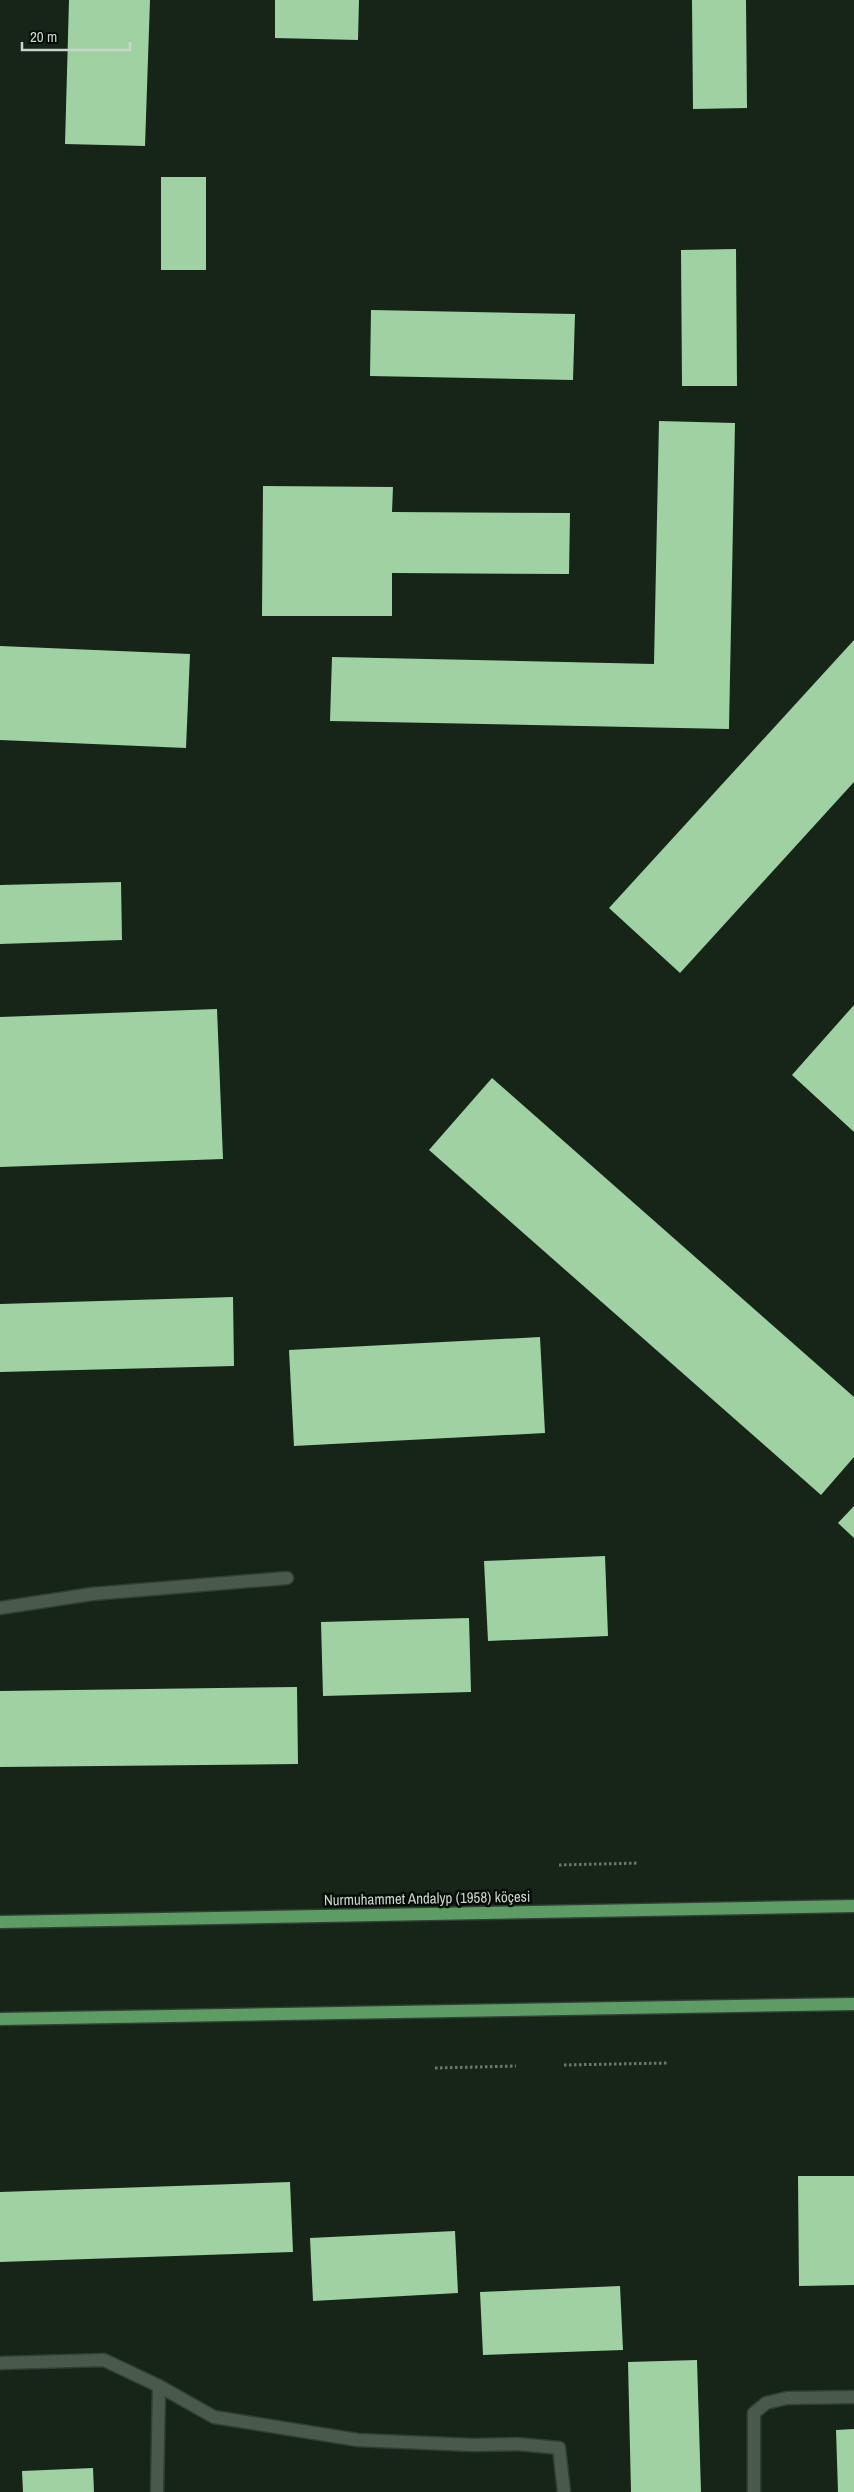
<svg xmlns="http://www.w3.org/2000/svg" width="854" height="2492" viewBox="0 0 854 2492" font-family="'Archivo Narrow',sans-serif">
	<style>
		.building { fill: #9fd1a3 }
		.lines { fill: none; stroke-linecap: round; stroke-linejoin: round }
		.minor-casing { stroke: #323e33; stroke-width: 15 }
		.major-casing { stroke: #323e33; stroke-width: 15 }
		.path { stroke: #6c786c; stroke-width: 3; stroke-dasharray: 2.5 2.5; stroke-linecap: butt }
		.minor { stroke: #495a4a; stroke-width: 12 }
		.major { stroke: #5d9d65; stroke-width: 12 }
		.labels { text-anchor: middle; dominant-baseline: central; stroke-width: 5; stroke-linejoin: round; paint-order: stroke }
		.street-label { font-size: 15px; fill: #cbd5cb; stroke: #060c07 }
	</style>
	<rect width="100%" height="100%" fill="#162517"/>
	<g class="building">
		<path d="M 69,0 L 150,0 L 145,146 L 65,144 Z"/>
		<path d="M 275,0 L 359,0 L 358,40 L 275,38 Z"/>
		<path d="M 692,0 L 746,0 L 747,108 L 693,109 Z"/>
		<rect x="161" y="177" width="45" height="93"/>
		<path d="M 736,249 L 737,386 L 682,386 L 681,250 Z"/>
		<path d="M 371,310 L 575,314 L 573,380 L 370,376 Z"/>
		<path d="M 659,421 L 735,423 L 729,729 L 330,721 L 332,657 L 654,664 Z"/>
		<path d="M 263,486 L 393,487 L 392,512 L 570,513 L 569,574 L 392,573 L 392,616 L 262,616 Z"/>
		<path d="M 854,640 L 854,782 L 680,973 L 609,908 Z"/>
		<path d="M 0,646 L 190,654 L 186,748 L 0,740 Z"/>
		<path d="M 121,882 L 122,940 L 0,944 L 0,885 Z"/>
		<path d="M 854,1005 L 854,1132 L 792,1075 Z"/>
		<path d="M 217,1009 L 223,1159 L 0,1167 L 0,1017 Z"/>
		<path d="M 492,1078 L 854,1397 L 854,1457 L 821,1495 L 429,1150 Z"/>
		<path d="M 233,1297 L 234,1366 L 0,1372 L 0,1304 Z"/>
		<path d="M 540,1337 L 545,1433 L 294,1446 L 289,1350 Z"/>
		<path d="M 854,1506 L 854,1538 L 838,1523 Z"/>
		<path d="M 605,1556 L 608,1636 L 488,1641 L 484,1561 Z"/>
		<path d="M 469,1618 L 471,1692 L 323,1696 L 321,1622 Z"/>
		<path d="M 297,1687 L 298,1764 L 0,1767 L 0,1691 Z"/>
		<path d="M 798,2176 L 854,2176 L 854,2285 L 799,2286 Z"/>
		<path d="M 290,2182 L 293,2252 L 0,2262 L 0,2192 Z"/>
		<path d="M 455,2231 L 458,2293 L 313,2301 L 310,2238 Z"/>
		<path d="M 620,2286 L 623,2350 L 483,2355 L 480,2292 Z"/>
		<path d="M 697,2360 L 701,2492 L 631,2492 L 628,2362 Z"/>
		<path d="M 854,2429 L 854,2492 L 838,2492 L 836,2430 Z"/>
		<path d="M 93,2468 L 94,2492 L 23,2492 L 22,2471 Z"/>
	</g>
	<g class="lines">
		<g class="minor-casing">
			<g id="minor">
				<path d="M 0,1608 L 92,1594 L 287,1578"/>
				<path d="M 0,2363 L 104,2360 L 159,2386 L 214,2417 L 358,2440 L 473,2445 L 517,2444 L 559,2448 L 564,2492"/>
				<path d="M 157,2492 L 159,2386"/>
				<path d="M 754,2492 L 754,2413 L 766,2403 L 787,2398 L 854,2397"/>
			</g>
		</g>
		<g class="major-casing">
			<g id="major">
				<path d="M 0,1922 L 854,1906"/>
				<path d="M 0,2019 L 854,2004"/>
			</g>
		</g>
		<g class="path">
			<path d="M 559,1865 L 639,1863"/>
			<path d="M 564,2065 L 669,2063"/>
			<path d="M 435,2068 L 516,2066"/>
		</g>
		<use href="#minor" class="minor"/>
		<use href="#major" class="major"/>
	</g>
	<g class="labels">
		<g class="street-label">
			<text transform="translate(427 1898) rotate(-1)">Nurmuhammet Andalyp (1958) köçesi</text>
		</g>
	</g>
	<path d="M22 42v8h108v-8" fill="none" stroke="#cbd5cb" stroke-width="2.5"/>
	<text x="30" y="42" font-size="15" fill="#cbd5cb" stroke="#060c07" stroke-width="4" paint-order="stroke">20 m</text>
</svg>
